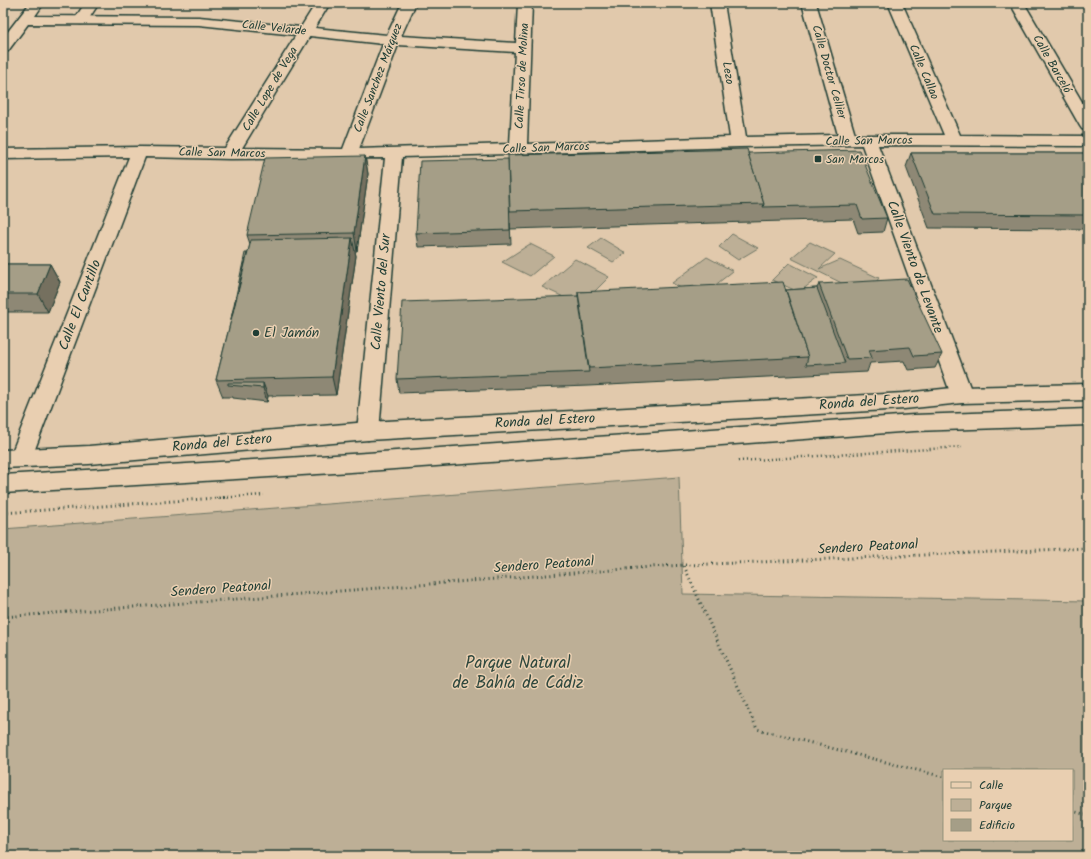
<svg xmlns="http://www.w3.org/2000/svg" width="1091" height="859" viewBox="0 0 1091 859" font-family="Kalam,sans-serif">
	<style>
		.green { fill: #bdaf96; stroke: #6e7665; fill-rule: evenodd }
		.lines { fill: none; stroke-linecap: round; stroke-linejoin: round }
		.pedestrian-casing { stroke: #1f3d34; stroke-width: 3 }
		.minor-casing { stroke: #1f3d34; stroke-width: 3 }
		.tertiary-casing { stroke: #1f3d34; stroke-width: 3 }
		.path-far1 { stroke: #1f3d34; stroke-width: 2.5; stroke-dasharray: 1 3; stroke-linecap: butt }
		.path { stroke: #1f3d34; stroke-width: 3; stroke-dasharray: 1 3.5; stroke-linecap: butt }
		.pedestrian { fill: #e9cfb1; fill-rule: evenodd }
		.minor { fill: #e9cfb1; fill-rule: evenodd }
		.tertiary { fill: #e9cfb1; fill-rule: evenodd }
		.wall { fill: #8e8874; stroke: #1f3d34 }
		.shaded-wall { fill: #746f5e; stroke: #1f3d34 }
		.building { fill: #a59e87; stroke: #1f3d34 }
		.poi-dot { fill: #1f3d34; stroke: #e9cfb1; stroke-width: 1.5 }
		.labels { text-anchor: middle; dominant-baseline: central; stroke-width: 3; stroke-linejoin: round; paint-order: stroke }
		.far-street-label { font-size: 12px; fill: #1f3d34; stroke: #e9cfb1 }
		.far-poi-label { font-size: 12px; fill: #1f3d34; stroke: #e9cfb1; text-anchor: start }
		.street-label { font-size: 14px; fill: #1f3d34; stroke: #e9cfb1 }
		.poi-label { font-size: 14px; fill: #1f3d34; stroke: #e9cfb1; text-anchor: start }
		.near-park-label { font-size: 17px; fill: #2f483e; stroke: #e9cfb1 }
	</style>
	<rect width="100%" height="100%" fill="#e1c9ac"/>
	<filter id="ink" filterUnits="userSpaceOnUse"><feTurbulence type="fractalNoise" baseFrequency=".025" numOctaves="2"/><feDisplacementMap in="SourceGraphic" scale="8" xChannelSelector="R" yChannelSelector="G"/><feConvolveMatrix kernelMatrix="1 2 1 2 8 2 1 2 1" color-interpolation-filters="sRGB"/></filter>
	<g filter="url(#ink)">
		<g class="green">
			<path d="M 732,234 L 758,248 L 738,260 L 719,247 Z"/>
			<path d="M 601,238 L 626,253 L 613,262 L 588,248 Z"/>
			<path d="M 810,242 L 835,254 L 819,269 L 840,260 L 879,278 L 866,295 L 791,258 Z"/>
			<path d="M 530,244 L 554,256 L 530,276 L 502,262 Z"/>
			<path d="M 707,257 L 733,271 L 699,298 L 672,283 Z"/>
			<path d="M 575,259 L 609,277 L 581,305 L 542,287 Z"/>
			<path d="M 789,263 L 818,278 L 799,292 L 772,280 Z"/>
			<path d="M 679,477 L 683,594 L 1088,601 L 1088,856 L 3,856 L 3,529 ZM 944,770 L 1072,770 L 1072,840 L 944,840 Z"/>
		</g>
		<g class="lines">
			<g class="pedestrian-casing">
				<path id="pedestrian" d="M 85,3 L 99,3 L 86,23 L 81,24 L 76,23 L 74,20 Z"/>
			</g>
			<g class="minor-casing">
				<g id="minor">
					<path d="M 30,3 L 44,3 L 35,16 L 199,17 L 301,27 L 316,3 L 330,3 L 315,28 L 387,35 L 402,3 L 416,3 L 401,36 L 516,43 L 518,3 L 532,3 L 527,144 L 730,137 L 710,3 L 724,3 L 746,137 L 838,135 L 802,3 L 816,3 L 855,135 L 944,135 L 888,3 L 902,3 L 960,135 L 1088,136 L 1088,146 L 878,145 L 973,395 L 970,401 L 962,403 L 954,401 L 951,395 L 862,145 L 739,147 L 402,157 L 379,431 L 376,437 L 368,440 L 360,437 L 357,431 L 385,158 L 230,159 L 145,157 L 32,457 L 29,463 L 21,466 L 13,463 L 10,457 L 129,157 L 3,159 L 3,149 L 139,147 L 225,148 L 296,35 L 199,25 L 28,24 L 8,51 L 3,52 L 3,38 ZM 310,36 L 383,44 L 343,149 L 242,148 ZM 398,45 L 515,52 L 510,144 L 359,149 Z"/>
					<path d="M 1010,3 L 1024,3 L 1088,112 L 1088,131 L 1082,129 L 1080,126 Z"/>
				</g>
			</g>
			<g class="tertiary-casing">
				<g id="tertiary">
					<path d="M 1088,384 L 1088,400 L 962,403 L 904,409 L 368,440 L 89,464 L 3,468 L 3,450 L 89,446 L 368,422 L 904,393 L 962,387 Z"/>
					<path d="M 1088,409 L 1088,425 L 914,431 L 367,471 L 3,493 L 3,475 L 367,453 L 914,415 Z"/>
				</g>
			</g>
			<g class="path-far1">
				<path d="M 738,461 L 962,447"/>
				<path d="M 216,498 L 264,495"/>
			</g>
			<g class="path">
				<path d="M 3,513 L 231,497"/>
				<path d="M 684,566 L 757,729 L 944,777"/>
				<path d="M 3,617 L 664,566 L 1088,548"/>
				<path d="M 1072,811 L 1088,815"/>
			</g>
			<use href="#pedestrian" class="pedestrian"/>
			<use href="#minor" class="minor"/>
			<use href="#tertiary" class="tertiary"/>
		</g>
		<g class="wall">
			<path d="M 748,153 L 887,218 L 883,232 L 858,233 L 853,219 L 510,229 L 510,223 L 511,244 L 418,247 L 416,233 Z"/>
			<path d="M 911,153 L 1088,153 L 1088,229 L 929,228 L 906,167 Z"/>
			<path d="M 365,156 L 368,174 L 357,251 L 355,251 L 356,256 L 336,395 L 268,396 L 267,402 L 233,398 L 233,397 L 223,397 L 216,380 L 250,244 L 247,235 Z"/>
			<path d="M 3,264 L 50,264 L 60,282 L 48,312 L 3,312 Z"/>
			<path d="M 819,284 L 942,354 L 935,368 L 908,370 L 904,361 L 870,363 L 867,372 L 588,386 L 399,393 L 397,379 L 578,296 L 578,292 L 786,290 L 817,288 Z"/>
		</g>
		<g class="shaded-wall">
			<path d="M 365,156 L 368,174 L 357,251 L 354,233 Z"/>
			<path d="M 352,238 L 356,256 L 336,395 L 332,377 Z"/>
			<path d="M 50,264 L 60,282 L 48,312 L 38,294 Z"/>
			<path d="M 263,383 L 268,396 L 267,402 L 263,388 Z"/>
		</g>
		<g class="building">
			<path d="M 747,149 L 764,204 L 510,211 L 508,155 Z"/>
			<path d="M 859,150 L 887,218 L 862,219 L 857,205 L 763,207 L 764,204 L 748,153 Z"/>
			<path d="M 911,153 L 1088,153 L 1088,215 L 935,214 Z"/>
			<path d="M 365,156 L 354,233 L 247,235 L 265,158 Z"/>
			<path d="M 508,159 L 510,230 L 416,233 L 420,161 Z"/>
			<path d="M 352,238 L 332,377 L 216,380 L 251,240 Z"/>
			<path d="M 245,253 L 247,253 L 231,319 Z"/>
			<path d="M 3,264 L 50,264 L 38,294 L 3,294 Z"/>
			<path d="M 907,279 L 942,354 L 914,356 L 910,347 L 869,350 L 872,358 L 847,359 L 819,284 Z"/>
			<path d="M 783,282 L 808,357 L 589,368 L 578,292 Z"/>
			<path d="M 817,288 L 845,363 L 806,365 L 808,357 L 786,290 Z"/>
			<path d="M 578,296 L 589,372 L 397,379 L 402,302 Z"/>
			<path d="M 228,383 L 263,383 L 263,388 L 228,385 Z"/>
		</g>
	</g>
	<g class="poi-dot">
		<rect x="814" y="155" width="8" height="8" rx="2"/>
		<circle cx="256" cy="333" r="4"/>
	</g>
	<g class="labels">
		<g class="far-street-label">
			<text transform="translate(274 28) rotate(6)">Calle Velarde</text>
			<text transform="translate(1052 64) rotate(60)">Calle Barceló</text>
			<text transform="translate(829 72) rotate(74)">Calle Doctor Cellier</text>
			<text transform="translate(924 72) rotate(67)">Calle Callao</text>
			<text transform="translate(728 73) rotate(81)">Lezo</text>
			<text transform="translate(522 76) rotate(-87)">Calle Tirso de Molina</text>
			<text transform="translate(378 78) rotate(-69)">Calle Sanchez Márquez</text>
			<text transform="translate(270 89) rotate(-59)">Calle Lope de Vega</text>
			<text transform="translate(869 141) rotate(-1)">Calle San Marcos</text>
			<text transform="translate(546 148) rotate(-2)">Calle San Marcos</text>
			<text transform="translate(222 153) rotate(1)">Calle San Marcos</text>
		</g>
		<g class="far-poi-label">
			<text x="826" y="159">San Marcos</text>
		</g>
		<g class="street-label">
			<text transform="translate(915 267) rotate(70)">Calle Viento de Levante</text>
			<text transform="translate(381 292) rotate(-85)">Calle Viento del Sur</text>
			<text transform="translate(80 305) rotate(-69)">Calle El Cantillo</text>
			<text transform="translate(869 402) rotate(-4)">Ronda del Estero</text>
			<text transform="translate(545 421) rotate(-3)">Ronda del Estero</text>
			<text transform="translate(222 443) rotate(-5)">Ronda del Estero</text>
			<text transform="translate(868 547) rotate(-3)">Sendero Peatonal</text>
			<text transform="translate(544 565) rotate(-4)">Sendero Peatonal</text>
			<text transform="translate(221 589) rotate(-4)">Sendero Peatonal</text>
		</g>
		<g class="poi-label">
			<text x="264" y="333">El Jamón</text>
		</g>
		<g class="near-park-label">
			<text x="518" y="663">Parque Natural<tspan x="518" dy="20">de Bahía de Cádiz</tspan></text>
		</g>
	</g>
	<rect width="1091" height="859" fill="none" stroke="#e9cfb1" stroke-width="16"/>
	<rect x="8" y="8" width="1075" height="843" fill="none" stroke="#1f3d34" stroke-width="1.5" filter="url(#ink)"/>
	<rect x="943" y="769" width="130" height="72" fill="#e9cfb1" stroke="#98957f"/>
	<rect x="951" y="782" width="20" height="6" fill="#e9cfb1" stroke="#98957f"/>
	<text x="979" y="789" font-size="12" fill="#1f3d34">Calle</text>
	<rect x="951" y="799" width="20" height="12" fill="#bdaf96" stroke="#98957f"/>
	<text x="979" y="809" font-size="12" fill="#1f3d34">Parque</text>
	<rect x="951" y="819" width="20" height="12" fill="#a59e87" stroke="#98957f"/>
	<text x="979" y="829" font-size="12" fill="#1f3d34">Edificio</text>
</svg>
